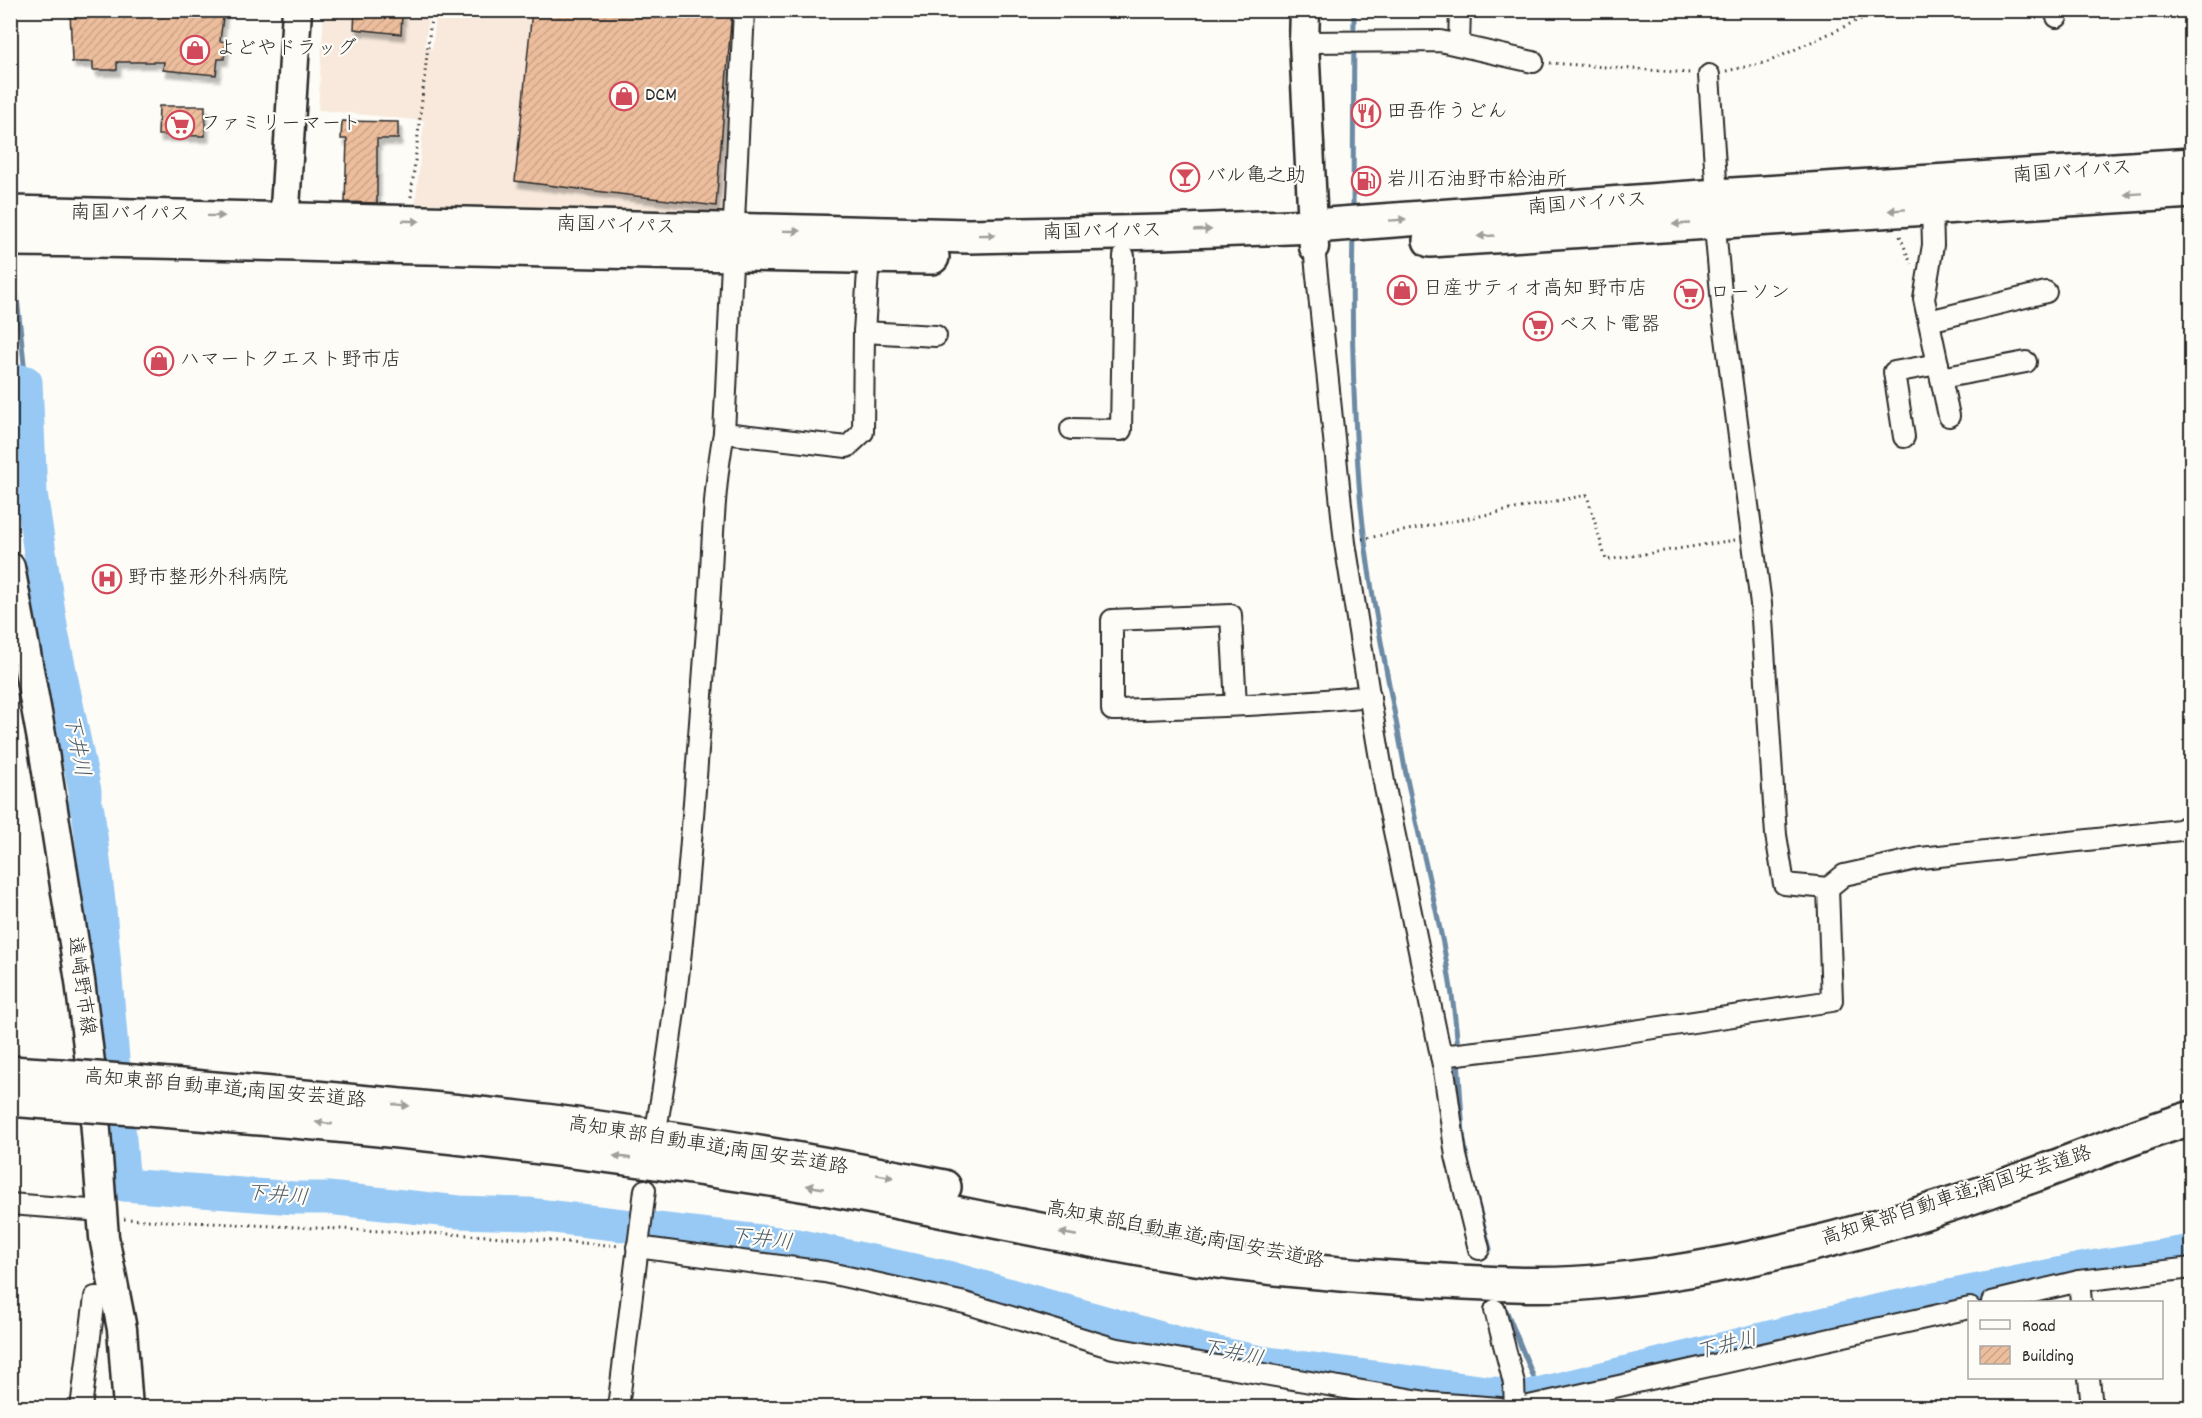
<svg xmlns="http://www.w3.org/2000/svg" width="2202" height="1418" viewBox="0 0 2202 1418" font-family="Dekko,'Klee One',sans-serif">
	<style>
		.built { fill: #f8e9dc }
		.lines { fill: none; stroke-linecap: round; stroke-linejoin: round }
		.stream { stroke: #6c8aa4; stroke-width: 5 }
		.river { stroke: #97c9f4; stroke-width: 33 }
		.building { fill: url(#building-hatch); stroke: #2b2b2b; stroke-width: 1.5; filter: url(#shadow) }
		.street-casing { stroke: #2b2b2b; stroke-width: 24 }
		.secondary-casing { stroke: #2b2b2b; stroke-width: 33 }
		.highway-casing { stroke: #2b2b2b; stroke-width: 38 }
		.path { stroke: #2b2b2b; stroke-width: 3; stroke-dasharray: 1.5 4.5; stroke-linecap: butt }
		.street { stroke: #fdfcf7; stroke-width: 20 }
		.secondary { stroke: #fdfcf7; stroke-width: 28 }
		.highway { stroke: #fdfcf7; stroke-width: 33 }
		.highway-bridge-casing { stroke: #2b2b2b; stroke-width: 38; stroke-linecap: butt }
		.highway-bridge { stroke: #fdfcf7; stroke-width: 33 }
		.oneway { fill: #9e9e9b }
		.labels { text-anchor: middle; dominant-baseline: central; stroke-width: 4.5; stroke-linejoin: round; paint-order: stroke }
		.poi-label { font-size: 20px; fill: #2b2b2b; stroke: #fdfcf7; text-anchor: start }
		.street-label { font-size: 20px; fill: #2b2b2b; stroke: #fdfcf7 }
		.water-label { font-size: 21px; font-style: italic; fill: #4b5a67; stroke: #fdfcf7 }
	</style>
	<defs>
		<pattern id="building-hatch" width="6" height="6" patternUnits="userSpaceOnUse" patternTransform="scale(1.5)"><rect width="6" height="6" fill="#edbe9d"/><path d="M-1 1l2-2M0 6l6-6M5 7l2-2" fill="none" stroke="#cba387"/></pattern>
		<filter id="shadow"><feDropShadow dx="3.5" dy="6" stdDeviation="1.5" flood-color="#0004"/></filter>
	</defs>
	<rect width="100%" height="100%" fill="#fdfcf7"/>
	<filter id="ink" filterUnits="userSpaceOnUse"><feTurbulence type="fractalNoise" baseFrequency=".0167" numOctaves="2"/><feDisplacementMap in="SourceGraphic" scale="12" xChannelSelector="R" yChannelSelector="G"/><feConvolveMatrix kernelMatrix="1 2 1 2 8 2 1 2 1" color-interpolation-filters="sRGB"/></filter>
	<g filter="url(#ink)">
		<path class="built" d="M 324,11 L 429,11 L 425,47 L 432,48 L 437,11 L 734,11 L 723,213 L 415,207 L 424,121 L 318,110 Z"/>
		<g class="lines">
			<g class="stream">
				<path d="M 10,174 L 11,202"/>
				<path d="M 1353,213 L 1354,10"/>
				<path d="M 1353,234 C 1351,317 1353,400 1359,483 C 1366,579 1388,675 1405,769 C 1423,862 1451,954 1458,1049"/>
				<path d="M 12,251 L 26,382"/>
				<path d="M 1458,1059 L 1463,1134 L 1468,1166"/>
				<path d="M 1473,1186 L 1490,1249"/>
				<path d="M 1506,1310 L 1543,1400"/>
			</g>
			<path class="river" d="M 10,379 L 26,382 L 31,493 L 52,632 L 85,791 L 85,806 L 88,811 L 100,910 L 124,1185 L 294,1198 L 328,1198 L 459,1212 L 528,1214 L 796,1245 L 951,1278 L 1203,1350 L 1260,1362 L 1525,1397 L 1871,1312 L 2091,1267 L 2192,1251"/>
		</g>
		<g class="building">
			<path d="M 70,10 L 224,10 L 220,41 L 226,42 L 224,59 L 218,59 L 216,75 L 163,70 L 164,62 L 117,62 L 117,70 L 93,70 L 93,62 L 72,62 Z"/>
			<path d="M 355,10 L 402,13 L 401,34 L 354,29 Z"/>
			<path d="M 532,10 L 732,10 L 716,206 L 515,181 Z"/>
			<path d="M 159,106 L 205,106 L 205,136 L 158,135 Z"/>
			<path d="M 342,121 L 398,122 L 398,139 L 377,139 L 377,203 L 345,202 L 347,139 L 341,139 Z"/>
		</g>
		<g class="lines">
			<g class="street-casing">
				<g id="street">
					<path d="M 2054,10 L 2057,17"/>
					<path d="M 1304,42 L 1440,41 L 1533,62"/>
					<path d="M 1459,45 L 1460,10"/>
					<path d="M 1709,75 L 1717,196 L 1716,238 L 1723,315 L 1761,604 L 1776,835 L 1784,884 L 1828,888 L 1844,875 L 1921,858 L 2180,830 L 2192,822"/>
					<path d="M 1932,208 L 1933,245 L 1924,299 L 1949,416"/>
					<path d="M 1314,247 L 1345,543 L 1368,688 L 1385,788 L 1444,1070 L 1456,1156 L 1479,1249"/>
					<path d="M 1929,321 L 2046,292"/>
					<path d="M 864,332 L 936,336"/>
					<path d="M 1941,378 L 2026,362"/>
					<path d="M 1071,429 L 1121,430 L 1124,256"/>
					<path d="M 724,433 L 847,447 L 863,432 L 864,332 L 869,256"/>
					<path d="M 1904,437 L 1894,372 L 1938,364"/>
					<path d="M 1236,705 L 1231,615 L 1112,620 L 1112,710 C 1198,707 1284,705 1370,696"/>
					<path d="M 1441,1056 L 1561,1042 L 1832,1001 L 1828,888"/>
					<path d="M 657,1124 C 687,956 694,788 708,618 C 713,557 712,494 724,433 L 744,10"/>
					<path d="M 10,1204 L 102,1211"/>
					<path d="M 637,1247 L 825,1272 L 965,1303 L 1113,1348 L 1432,1403 L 1500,1408"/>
					<path d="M 2079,1281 L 2081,1302"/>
					<path d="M 1992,1302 L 2079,1281 L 2192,1268"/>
					<path d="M 1495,1310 L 1514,1383 L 1515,1408"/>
					<path d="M 2089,1378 L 2092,1408"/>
					<path d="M 81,1408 L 95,1297"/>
					<path d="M 618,1408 L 645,1190"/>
					<path d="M 1520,1408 L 1970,1308"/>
				</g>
			</g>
			<g class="secondary-casing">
				<g id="secondary">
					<path d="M 1305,10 L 1304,42 L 1314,247"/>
					<path d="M 283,241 L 297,10"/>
					<path d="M 10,567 L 42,740 L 80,981 L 92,1079 L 104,1237 L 122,1329 L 128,1408"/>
				</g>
			</g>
			<g class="highway-casing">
				<g id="highway">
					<path d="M 10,213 L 969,236 L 1162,232 L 1314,226 L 1717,196 L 2192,165"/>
					<path d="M 10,239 C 318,242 625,254 932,257"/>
					<path d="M 1430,240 L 2192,191"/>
					<path d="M 10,1073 L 59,1076"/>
					<path d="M 134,1082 C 271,1094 408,1105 545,1121 C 679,1138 812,1161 944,1187"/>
					<path d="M 10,1099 L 60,1103"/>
					<path d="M 134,1108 C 362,1125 588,1148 813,1186 C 934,1207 1054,1235 1175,1255 C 1258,1268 1342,1275 1426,1280 C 1486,1283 1546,1288 1605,1281 C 1748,1267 1888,1228 2023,1179 C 2080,1159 2134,1135 2192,1118"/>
				</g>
			</g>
			<g class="path">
				<path d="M 2183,10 L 2192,39"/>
				<path d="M 1550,63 L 1690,73"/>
				<path d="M 1726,71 L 1768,62 L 1880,10"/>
				<path d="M 411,197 L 432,10"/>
				<path d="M 1900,236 L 1911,264"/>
				<path d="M 1362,539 L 1587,495 L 1606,560 L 1735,540"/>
				<path d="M 124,1219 L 490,1236 L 621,1246"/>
			</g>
			<use href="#street" class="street"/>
			<use href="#secondary" class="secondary"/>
			<use href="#highway" class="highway"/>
			<g class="highway-bridge-casing">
				<g id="highway-bridge">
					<path d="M 59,1076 L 134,1082"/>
					<path d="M 60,1103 L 134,1108"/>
				</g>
			</g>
			<use href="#highway-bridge" class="highway-bridge"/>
		</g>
		<defs><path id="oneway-solid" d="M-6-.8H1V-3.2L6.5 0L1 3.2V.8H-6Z" transform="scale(1.5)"/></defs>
		<g class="oneway">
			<use href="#oneway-solid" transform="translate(2133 194) rotate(176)"/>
			<use href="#oneway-solid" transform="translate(1897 210) rotate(176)"/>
			<use href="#oneway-solid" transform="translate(216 216) rotate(1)"/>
			<use href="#oneway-solid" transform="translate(1398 220) rotate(-4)"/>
			<use href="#oneway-solid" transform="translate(411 221) rotate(2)"/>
			<use href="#oneway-solid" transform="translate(1681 224) rotate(177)"/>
			<use href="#oneway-solid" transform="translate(1203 230) rotate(-2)"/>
			<use href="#oneway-solid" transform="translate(792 231) rotate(1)"/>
			<use href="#oneway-solid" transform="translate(987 235) rotate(-1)"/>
			<use href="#oneway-solid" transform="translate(1486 236) rotate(177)"/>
			<use href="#oneway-solid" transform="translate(401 1105) rotate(6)"/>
			<use href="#oneway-solid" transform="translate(324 1123) rotate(-174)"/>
			<use href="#oneway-solid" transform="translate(622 1157) rotate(-172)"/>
			<use href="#oneway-solid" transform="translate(885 1176) rotate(10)"/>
			<use href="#oneway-solid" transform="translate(815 1187) rotate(-170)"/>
			<use href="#oneway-solid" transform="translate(1068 1234) rotate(-169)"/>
		</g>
	</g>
	<defs>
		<g id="shop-ring" transform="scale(1.5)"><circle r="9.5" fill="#fdfcf7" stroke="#d1495b" stroke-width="1.5"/><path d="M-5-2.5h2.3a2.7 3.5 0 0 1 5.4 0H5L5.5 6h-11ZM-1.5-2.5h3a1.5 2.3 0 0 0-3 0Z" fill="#d1495b"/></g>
		<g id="restaurant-ring" transform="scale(1.5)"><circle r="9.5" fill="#fdfcf7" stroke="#d1495b" stroke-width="1.5"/><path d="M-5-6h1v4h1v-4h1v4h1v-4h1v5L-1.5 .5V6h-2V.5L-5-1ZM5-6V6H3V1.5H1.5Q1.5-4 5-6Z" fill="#d1495b"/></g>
		<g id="supermarket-ring" transform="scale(1.5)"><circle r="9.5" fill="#fdfcf7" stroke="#d1495b" stroke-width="1.5"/><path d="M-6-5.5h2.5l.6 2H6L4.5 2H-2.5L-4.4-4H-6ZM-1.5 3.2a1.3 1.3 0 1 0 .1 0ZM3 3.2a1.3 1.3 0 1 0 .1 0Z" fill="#d1495b"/></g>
		<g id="bar-ring" transform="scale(1.5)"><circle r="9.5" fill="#fdfcf7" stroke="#d1495b" stroke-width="1.5"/><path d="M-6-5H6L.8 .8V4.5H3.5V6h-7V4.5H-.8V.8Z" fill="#d1495b"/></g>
		<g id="fuel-ring" transform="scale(1.5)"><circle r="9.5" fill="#fdfcf7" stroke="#d1495b" stroke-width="1.5"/><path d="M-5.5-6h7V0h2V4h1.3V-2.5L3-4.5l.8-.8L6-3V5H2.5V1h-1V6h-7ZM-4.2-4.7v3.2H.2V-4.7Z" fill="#d1495b"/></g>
		<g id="hospital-ring" transform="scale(1.5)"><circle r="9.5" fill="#fdfcf7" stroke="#d1495b" stroke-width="1.5"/><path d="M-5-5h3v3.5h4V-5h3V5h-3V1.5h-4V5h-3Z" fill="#d1495b"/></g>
	</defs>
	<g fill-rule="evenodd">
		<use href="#shop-ring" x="195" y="50"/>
		<use href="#shop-ring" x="624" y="96"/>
		<use href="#restaurant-ring" x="1366" y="113"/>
		<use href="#supermarket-ring" x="180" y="125"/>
		<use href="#bar-ring" x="1185" y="177"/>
		<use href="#fuel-ring" x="1366" y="181"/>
		<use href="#shop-ring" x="1402" y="290"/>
		<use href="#supermarket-ring" x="1689" y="294"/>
		<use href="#supermarket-ring" x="1538" y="326"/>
		<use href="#shop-ring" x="159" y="361"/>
		<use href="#hospital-ring" x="107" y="579"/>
	</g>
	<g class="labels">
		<g class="poi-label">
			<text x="216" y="50">よどやドラッグ</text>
			<text x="645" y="96">DCM</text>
			<text x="1387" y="113">田吾作うどん</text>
			<text x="201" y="125">ファミリーマート</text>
			<text x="1206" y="177">バル亀之助</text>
			<text x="1387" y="181">岩川石油野市給油所</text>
			<text x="1423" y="290">日産サティオ高知 野市店</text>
			<text x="1710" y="294">ローソン</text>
			<text x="1559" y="326">ベスト電器</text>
			<text x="180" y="361">ハマートクエスト野市店</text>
			<text x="128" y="579">野市整形外科病院</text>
		</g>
		<g class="street-label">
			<text transform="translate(2072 173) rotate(-4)">南国バイパス</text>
			<text transform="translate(1587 205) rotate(-4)">南国バイパス</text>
			<text transform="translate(130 215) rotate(1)">南国バイパス</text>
			<text transform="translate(616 227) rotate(2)">南国バイパス</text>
			<text transform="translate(1102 233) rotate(-1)">南国バイパス</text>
			<text transform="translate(80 986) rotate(82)">遠崎野市線</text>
			<text transform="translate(225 1090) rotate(5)">高知東部自動車道;南国安芸道路</text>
			<text transform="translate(708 1147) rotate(9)">高知東部自動車道;南国安芸道路</text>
			<text transform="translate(1957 1197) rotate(-18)">高知東部自動車道;南国安芸道路</text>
			<text transform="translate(1185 1236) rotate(11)">高知東部自動車道;南国安芸道路</text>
		</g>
		<g class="water-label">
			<text transform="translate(75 746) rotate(79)">下井川</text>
			<text transform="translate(277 1197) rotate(5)">下井川</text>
			<text transform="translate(761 1241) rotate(7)">下井川</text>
			<text transform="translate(1727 1347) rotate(-14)">下井川</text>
			<text transform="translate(1232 1355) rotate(12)">下井川</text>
		</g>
	</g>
	<rect width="2202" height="1418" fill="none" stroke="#fdfcf7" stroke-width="36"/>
	<rect x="18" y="18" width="2166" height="1382" fill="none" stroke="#2b2b2b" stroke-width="2" filter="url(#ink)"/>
	<rect x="1968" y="1301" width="195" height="78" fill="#fdfcf7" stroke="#a9a8a5" stroke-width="1.5"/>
	<rect x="1980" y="1320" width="30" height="9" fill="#fdfcf7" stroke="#a9a8a5" stroke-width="1.5"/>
	<text x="2022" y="1331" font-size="18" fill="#2b2b2b">Road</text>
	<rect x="1980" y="1346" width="30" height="18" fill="url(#building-hatch)" stroke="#a9a8a5" stroke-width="1.5"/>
	<text x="2022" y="1361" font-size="18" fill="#2b2b2b">Building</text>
</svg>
